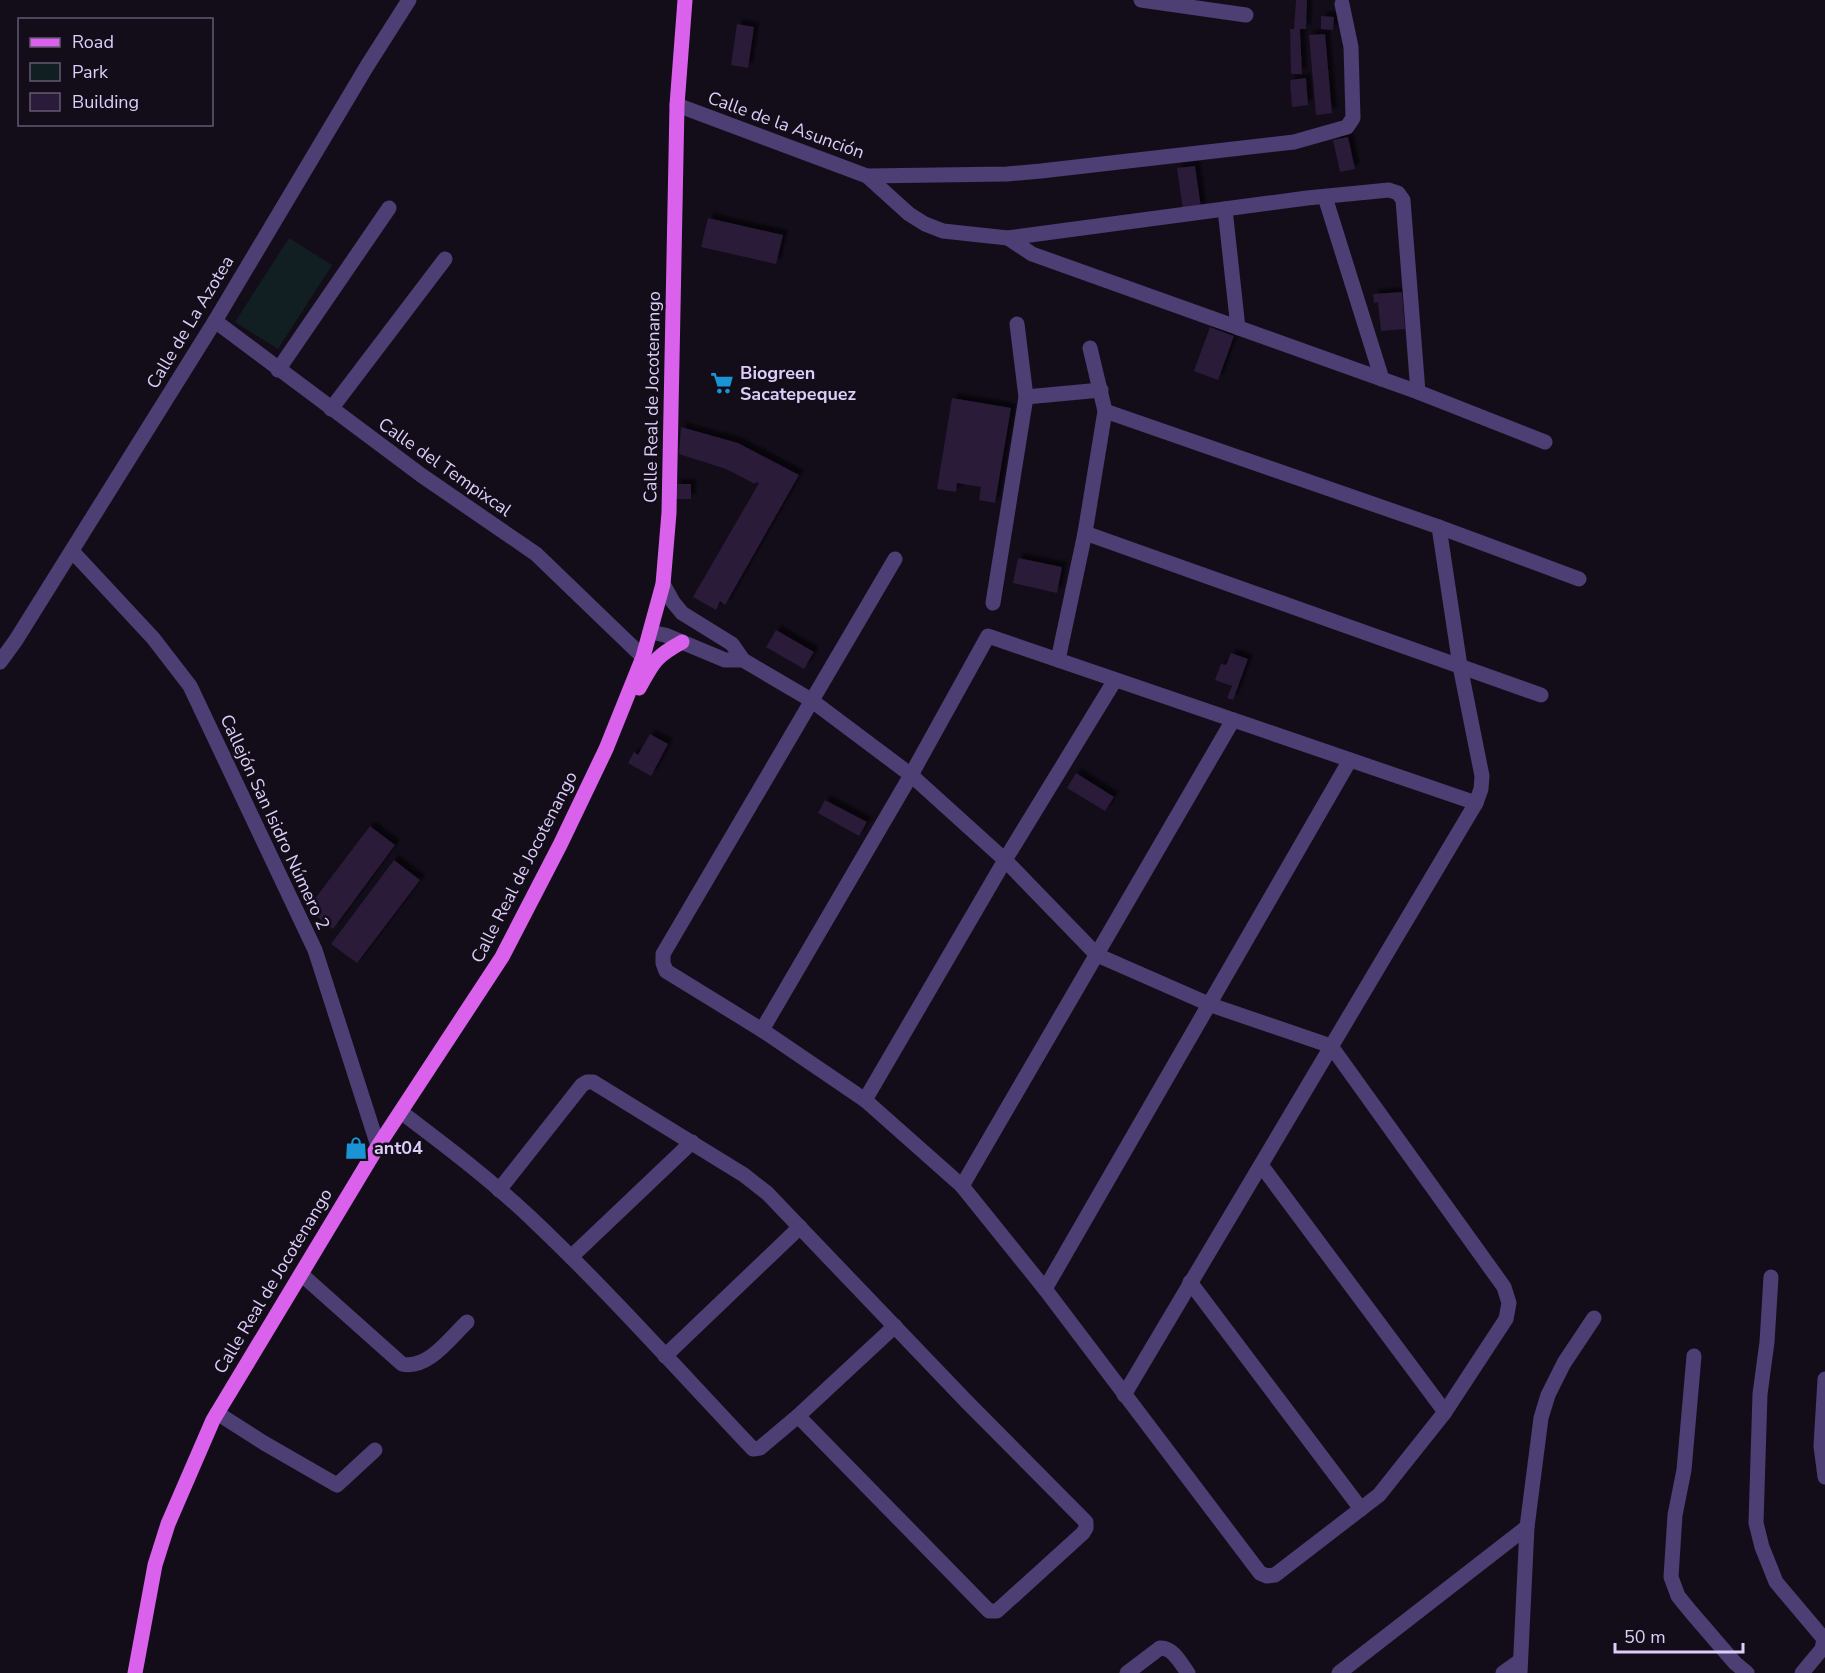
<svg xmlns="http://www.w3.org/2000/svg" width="1825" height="1673" viewBox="0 0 1825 1673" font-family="'Nunito Sans',sans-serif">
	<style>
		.green { fill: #111f23 }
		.building { fill: #291b39; filter: url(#shadow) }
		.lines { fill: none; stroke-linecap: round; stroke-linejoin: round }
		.minor { stroke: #4d3e73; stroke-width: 15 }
		.major { stroke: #da61eb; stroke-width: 15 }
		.labels { text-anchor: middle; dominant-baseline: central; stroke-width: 5; stroke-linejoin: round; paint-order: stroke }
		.street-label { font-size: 18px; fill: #ddcdf9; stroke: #130d1a }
		.poi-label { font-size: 18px; font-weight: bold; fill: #ddcdf9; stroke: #130d1a; text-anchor: start }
	</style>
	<defs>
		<filter id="shadow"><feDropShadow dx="5" dy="-5" stdDeviation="1.5" flood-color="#0009"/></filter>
	</defs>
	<rect width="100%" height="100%" fill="#130d1a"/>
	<path class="green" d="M 289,238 L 332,265 L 278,349 L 235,322 Z"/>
	<g class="building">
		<path d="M 1296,0 L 1307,0 L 1306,29 L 1300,29 L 1302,74 L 1291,74 L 1290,29 L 1294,29 Z"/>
		<path d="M 1321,16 L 1334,17 L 1333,30 L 1321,29 Z"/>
		<path d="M 737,24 L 754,27 L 748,68 L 731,65 Z"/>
		<path d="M 1325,34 L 1332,113 L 1316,115 L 1309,35 Z"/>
		<path d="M 1306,78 L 1308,105 L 1292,107 L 1290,80 Z"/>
		<path d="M 1348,137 L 1355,169 L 1340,172 L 1333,140 Z"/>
		<path d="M 1195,166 L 1201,208 L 1183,210 L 1177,168 Z"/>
		<path d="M 708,218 L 783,235 L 776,264 L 701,247 Z"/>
		<path d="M 1402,292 L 1405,329 L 1381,331 L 1378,302 L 1374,303 L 1373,294 Z"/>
		<path d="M 1210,327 L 1234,336 L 1218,380 L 1194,371 Z"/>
		<path d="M 952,398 L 1011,408 L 995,503 L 979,500 L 981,487 L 957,483 L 956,492 L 937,489 Z"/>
		<path d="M 681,427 L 738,443 L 799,475 L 725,605 L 720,601 L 716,610 L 693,597 L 759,483 L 756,482 L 755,484 L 726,469 L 679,454 Z"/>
		<rect x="676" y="484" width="15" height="15"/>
		<path d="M 1018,558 L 1062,567 L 1057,593 L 1013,583 Z"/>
		<path d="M 776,630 L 814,652 L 804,669 L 766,647 Z"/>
		<path d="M 1231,653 L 1248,659 L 1233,700 L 1227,698 L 1232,686 L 1215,680 L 1221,664 L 1226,665 Z"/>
		<path d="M 650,734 L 668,744 L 651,776 L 628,763 L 634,752 L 638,755 Z"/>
		<path d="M 1076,773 L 1114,797 L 1105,811 L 1067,788 Z"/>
		<path d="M 825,800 L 867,822 L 859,836 L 818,813 Z"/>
		<path d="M 370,826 L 395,845 L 333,929 L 307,909 Z"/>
		<path d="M 394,860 L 420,880 L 357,963 L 331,944 Z"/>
	</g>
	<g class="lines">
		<g class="minor">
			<path d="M 1141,0 L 1246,15"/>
			<path d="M 677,105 L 867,176 L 909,214 L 925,224 L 943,231 L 1008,238 L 1307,198 L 1389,190 L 1398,193 L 1403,200 L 1418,392"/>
			<path d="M 867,176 L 1007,174 L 1041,171 L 1294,142 L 1347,127 L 1353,118 L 1351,47 L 1342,4"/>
			<path d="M 1325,197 L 1382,379"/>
			<path d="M 1225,209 L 1238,328"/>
			<path d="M 1008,238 L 1032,254 L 1418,392 L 1545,442"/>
			<path d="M 215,321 L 421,475 L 536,554 L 643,657"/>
			<path d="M 278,370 L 389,208"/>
			<path d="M 1026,397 L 1101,390"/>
			<path d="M 331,409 L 445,259"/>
			<path d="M 1105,411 L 1439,527 L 1579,579"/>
			<path d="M 1085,533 L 1541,695"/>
			<path d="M 72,551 L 153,638 L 190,686 L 315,950 L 378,1146"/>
			<path d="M 663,584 L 673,602 L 682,613 L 732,644 L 743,660 L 811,700 L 911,775 L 1005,860 L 1097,955 L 1211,1005 L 1331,1046 L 1504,1287 L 1509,1303 L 1506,1319 L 1445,1412 L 1379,1495 L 1275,1575 L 1267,1576 L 1260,1573 L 1045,1289 L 962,1186 L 865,1100 L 762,1030 L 666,971 L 663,963 L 663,954 L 895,559"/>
			<path d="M 993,603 L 1026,397 L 1017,324"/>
			<path d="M 650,632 L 665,635 L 725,660 L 743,660"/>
			<path d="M 1058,660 L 1085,533 L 1105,411 L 1090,348"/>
			<path d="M 0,662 L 16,640 L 215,321 L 367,66 L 409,0"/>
			<path d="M 762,1030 L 911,775 L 988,636 L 1476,803"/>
			<path d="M 865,1100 L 1005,860 L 1115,680"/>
			<path d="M 401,1112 C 446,1146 491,1180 532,1219 C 609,1292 680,1372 753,1449 L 760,1448 L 798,1416 L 895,1326"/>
			<path d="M 1261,1165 L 1445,1412"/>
			<path d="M 962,1186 L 1233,720"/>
			<path d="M 499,1190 L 582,1085 L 587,1082 L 593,1082 L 744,1175 L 767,1193 L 967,1402 L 1086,1522 L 1086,1528 L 1083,1533 L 997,1611 L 989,1611 L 798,1416"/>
			<path d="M 571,1257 L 692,1142"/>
			<path d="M 301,1274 L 402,1364 C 428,1370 450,1338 467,1322"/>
			<path d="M 1771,1277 L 1767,1342 L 1760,1394 L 1756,1523 L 1762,1547 L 1776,1582 L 1824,1639 L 1822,1649 L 1802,1673"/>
			<path d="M 1190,1282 L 1361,1509"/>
			<path d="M 1045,1289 L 1350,760"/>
			<path d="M 665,1356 L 800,1227"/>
			<path d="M 1694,1356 L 1684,1470 L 1675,1515 L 1671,1577 L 1678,1596 L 1691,1612 L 1735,1663 L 1747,1673"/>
			<path d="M 1825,1379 L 1821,1446 L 1825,1477"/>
			<path d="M 1124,1395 L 1476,803 L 1481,789 L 1482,776 L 1460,666 L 1439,527"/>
			<path d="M 217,1413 L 264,1443 L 337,1485 L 375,1450"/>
			<path d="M 1127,1673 L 1160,1648 C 1173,1647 1181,1664 1188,1673"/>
			<path d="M 1339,1673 L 1527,1527"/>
			<path d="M 1503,1673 L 1520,1661"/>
			<path d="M 1520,1673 L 1527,1527 L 1541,1418 L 1548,1395 L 1564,1363 L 1594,1318"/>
		</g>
		<g class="major">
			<path d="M 639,688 C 654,661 655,657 682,642"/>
			<path d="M 135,1673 L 155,1565 L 168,1524 L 213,1420 L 378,1146 L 502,957 L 560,845 L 606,749 L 643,657 L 663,584 L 669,513 L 677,105 L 685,0"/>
		</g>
	</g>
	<defs>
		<g id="supermarket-bare" transform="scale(1.8)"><path d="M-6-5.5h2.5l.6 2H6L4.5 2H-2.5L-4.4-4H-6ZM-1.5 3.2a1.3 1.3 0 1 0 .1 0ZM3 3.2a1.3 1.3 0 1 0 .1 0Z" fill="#1b94d6" stroke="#130d1a" stroke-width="2.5" paint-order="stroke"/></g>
		<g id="shop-bare" transform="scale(1.8)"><path d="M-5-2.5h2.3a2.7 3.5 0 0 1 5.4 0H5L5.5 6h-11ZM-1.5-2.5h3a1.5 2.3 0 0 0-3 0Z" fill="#1b94d6" stroke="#130d1a" stroke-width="2.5" paint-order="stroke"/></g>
	</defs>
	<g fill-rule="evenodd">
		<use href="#supermarket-bare" x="722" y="383"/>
		<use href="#shop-bare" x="356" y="1148"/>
	</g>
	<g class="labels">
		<g class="street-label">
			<text transform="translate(786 125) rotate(20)">Calle de la Asunción</text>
			<text transform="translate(190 322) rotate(-59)">Calle de La Azotea</text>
			<text transform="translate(652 397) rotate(-89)">Calle Real de Jocotenango</text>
			<text transform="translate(445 467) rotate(35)">Calle del Tempixcal</text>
			<text transform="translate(275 822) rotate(65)">Callejón San Isidro Número 2</text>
			<text transform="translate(524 867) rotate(-63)">Calle Real de Jocotenango</text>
			<text transform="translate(273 1281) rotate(-59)">Calle Real de Jocotenango</text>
		</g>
		<g class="poi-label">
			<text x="740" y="373">Biogreen<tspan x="740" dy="21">Sacatepequez</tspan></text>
			<text x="374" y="1148">ant04</text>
		</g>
	</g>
	<rect x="18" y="18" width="195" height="108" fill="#130d1a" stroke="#645a73" stroke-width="1.5"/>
	<rect x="30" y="38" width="30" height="9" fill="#da61eb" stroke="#645a73" stroke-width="1.5"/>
	<text x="72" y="48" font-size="18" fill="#ddcdf9">Road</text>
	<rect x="30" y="63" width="30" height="18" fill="#111f23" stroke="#645a73" stroke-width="1.5"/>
	<text x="72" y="78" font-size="18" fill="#ddcdf9">Park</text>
	<rect x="30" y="93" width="30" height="18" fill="#291b39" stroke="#645a73" stroke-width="1.5"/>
	<text x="72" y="108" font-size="18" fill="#ddcdf9">Building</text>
	<path d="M1615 1643v9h128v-9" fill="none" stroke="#ddcdf9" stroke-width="3"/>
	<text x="1624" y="1643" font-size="18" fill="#ddcdf9" stroke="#130d1a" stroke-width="4.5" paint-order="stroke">50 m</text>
</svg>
